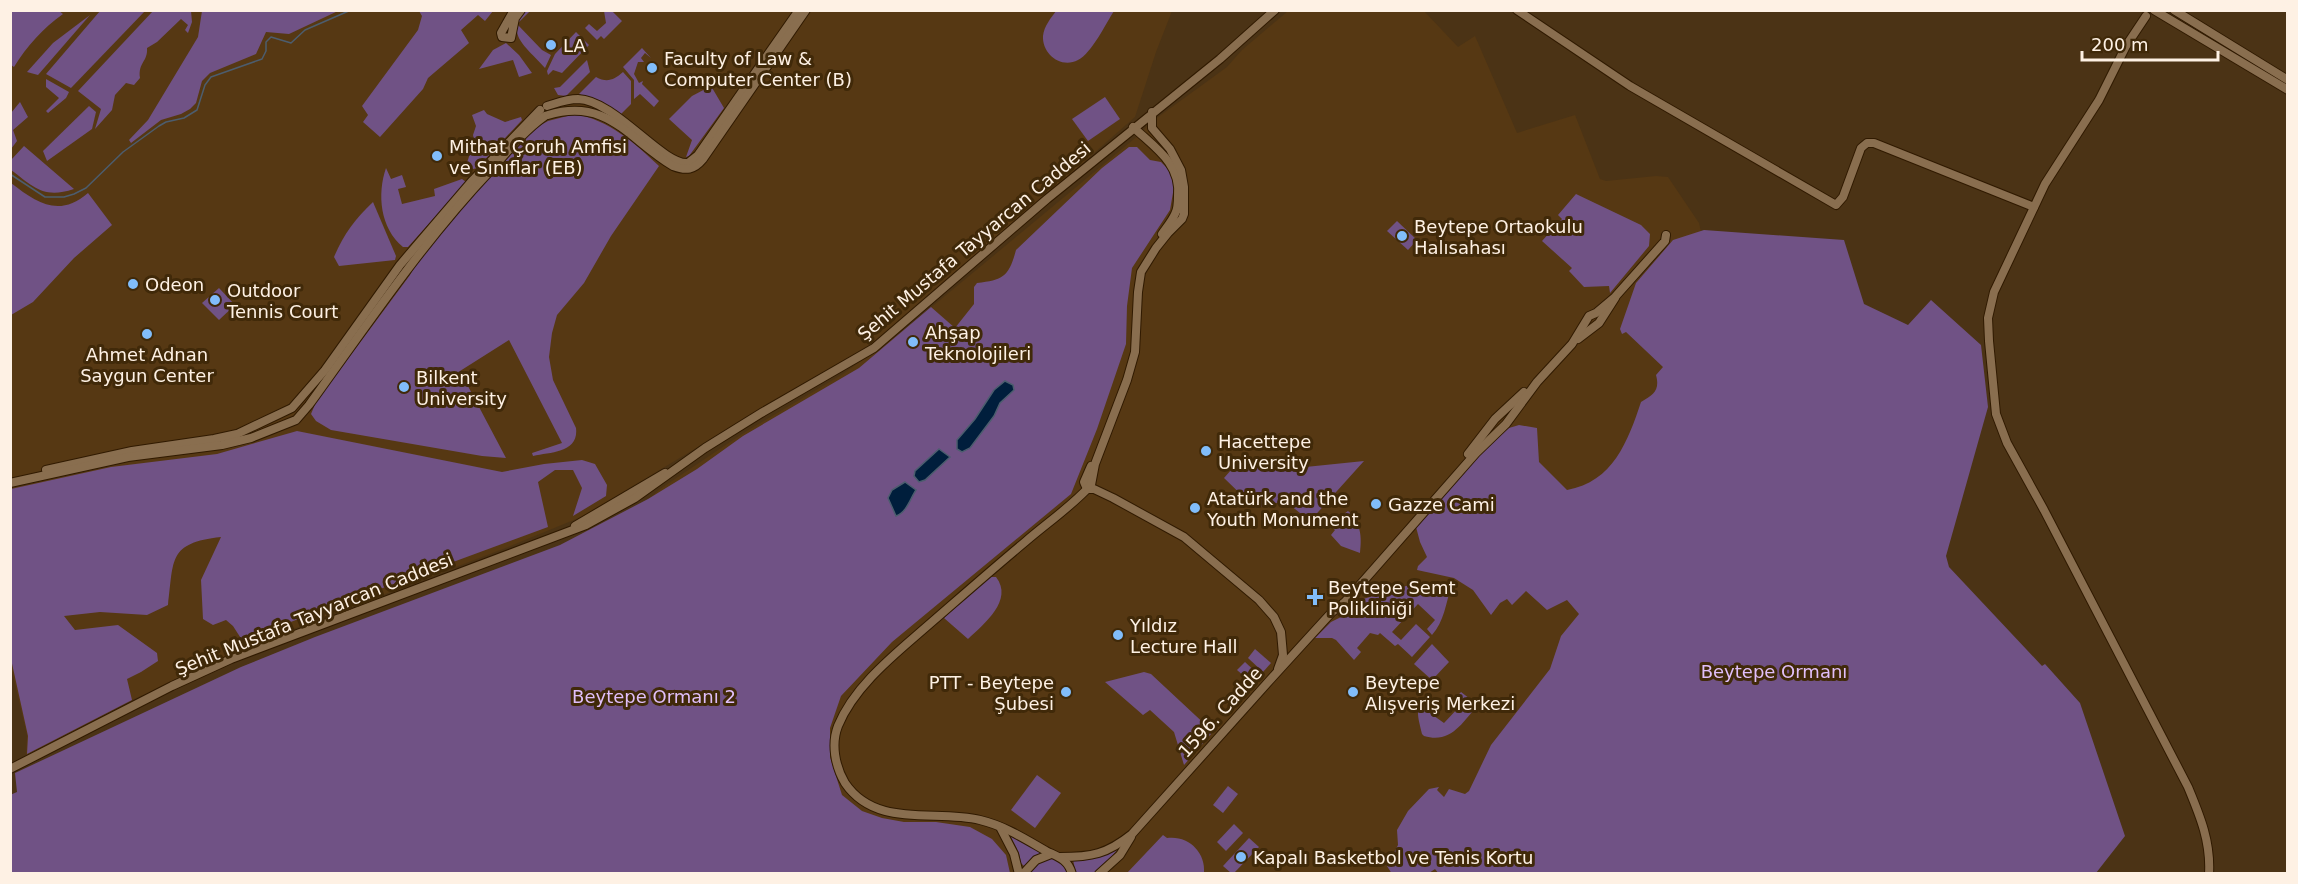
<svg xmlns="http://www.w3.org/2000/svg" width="2298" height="884" viewBox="0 0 2298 884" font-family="'DejaVu Sans',sans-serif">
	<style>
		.built { fill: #563813 }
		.green { fill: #705285 }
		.water { fill: #001e3c; stroke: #4c5d6e; stroke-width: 1.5 }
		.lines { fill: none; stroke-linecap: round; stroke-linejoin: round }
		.stream { stroke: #4c5d6e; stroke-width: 1.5 }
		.secondary-casing { stroke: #301a00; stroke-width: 10 }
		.secondary { stroke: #896e4f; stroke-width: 8 }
		.poi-dot { fill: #81bdfa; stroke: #402909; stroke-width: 2 }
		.labels { text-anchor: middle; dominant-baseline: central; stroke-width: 6; stroke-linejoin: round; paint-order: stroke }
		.poi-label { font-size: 18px; fill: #fef1e4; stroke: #402909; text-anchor: start }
		.street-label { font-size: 18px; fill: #fef1e4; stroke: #402909 }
		.park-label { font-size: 18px; fill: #e0bff9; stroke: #402909 }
	</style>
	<rect width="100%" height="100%" fill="#4b3315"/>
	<g class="built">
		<path d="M 10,11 L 1172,11 L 1156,52 L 1135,117 L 879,342 L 820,374 L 581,517 L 503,549 L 267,639 L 132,700 L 26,757 L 27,735 L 10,663 Z"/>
		<path d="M 1288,11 L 1424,11 L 1458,47 L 1475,36 L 1517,133 L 1575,115 L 1600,179 L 1606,181 L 1656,176 L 1668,177 L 1699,223 L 1713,284 L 1686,426 L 1466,873 L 802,873 L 590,552 L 660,489 L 745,432 L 843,374 L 904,330 L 1140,134 L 1150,123 L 1227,67 L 1242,50 Z"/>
	</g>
	<g class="green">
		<path d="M 11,10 L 59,11 L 63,14 C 43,28 27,46 14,67 L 11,65 Z"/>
		<path d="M 100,11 L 145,11 L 71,88 L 46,74 Z"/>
		<path d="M 153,11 L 191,11 L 192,22 L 188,33 L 185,30 L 188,25 L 181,19 L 157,42 L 147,48 C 148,62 138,62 140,78 L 134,85 L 126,83 L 115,95 L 112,110 L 95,129 L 101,109 L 78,91 Z"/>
		<path d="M 202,11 L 338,11 L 289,34 L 266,32 L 256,54 L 210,73 L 202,81 L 196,103 L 190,109 L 181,114 L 161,120 L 131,143 L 129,140 L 148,120 L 198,37 Z"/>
		<path d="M 419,11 L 493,11 L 485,21 L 478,15 L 461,30 L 469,43 L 428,78 L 423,89 L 380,137 L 363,122 L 368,115 L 362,106 L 418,30 L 422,16 Z"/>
		<path d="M 524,11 L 530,11 L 517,24 L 542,50 L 551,55 L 545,68 C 529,49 504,35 524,11 Z"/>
		<path d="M 604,11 L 612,11 L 622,21 L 604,39 L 601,36 L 597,40 L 585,28 L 589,24 L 597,31 L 606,23 Z"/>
		<path d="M 1056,11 L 1056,10 L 1114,11 C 1106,23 1092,53 1078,60 C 1061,69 1042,54 1043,36 C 1044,26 1051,18 1056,11 Z"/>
		<path d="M 90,15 L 38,75 L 27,72 L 53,43 Z"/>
		<path d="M 576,32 L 589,45 L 562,73 L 553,70 L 548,75 L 547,71 L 555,54 Z"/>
		<path d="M 506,43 L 519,55 L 532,73 L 519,77 L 513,60 L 479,69 L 493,50 Z"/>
		<path d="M 642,48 L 651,58 L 645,53 L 641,58 L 644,62 L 638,62 L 634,74 L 639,83 L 643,81 L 642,84 L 659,101 L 654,107 L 640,94 L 634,99 L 634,80 L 623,67 Z"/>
		<path d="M 587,60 L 590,72 L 566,96 L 558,95 L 554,88 L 560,87 Z"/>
		<path d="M 623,72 L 631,81 L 631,104 L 621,114 L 603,103 L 579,94 L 596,77 C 607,83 614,80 623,72 Z"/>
		<path d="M 46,79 L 69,92 L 66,98 L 48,113 L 46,111 L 59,98 L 46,87 Z"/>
		<path d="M 711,86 L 724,108 L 689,156 L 686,157 L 692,140 L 669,119 L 692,96 Z"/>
		<path d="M 1105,97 L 1120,119 L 1088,141 L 1072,119 Z"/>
		<path d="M 20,102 L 28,117 L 13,130 L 17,141 L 11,149 L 11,113 Z"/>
		<path d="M 89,106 L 96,112 L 92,129 L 47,161 L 43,151 Z"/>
		<path d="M 484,110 L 487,114 L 505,122 L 521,117 L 522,120 L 477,168 L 469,170 L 464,167 C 470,160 468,153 475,144 L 473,135 L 476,126 L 472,115 Z"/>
		<path d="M 575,114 C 609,120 635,143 659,166 L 611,236 L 584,283 L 557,315 L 552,333 L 549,357 L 553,380 L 576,428 C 579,453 551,452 533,456 L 532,453 L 562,443 L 509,340 L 460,371 L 506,458 L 482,456 L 331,430 L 316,421 L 311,414 L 316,402 L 410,275 L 424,250 L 523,140 L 537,127 L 548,121 Z"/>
		<path d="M 24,146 L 74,189 C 43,199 34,187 11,170 L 11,160 Z"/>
		<path d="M 1129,147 L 1137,147 L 1150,160 L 1161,162 L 1171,172 L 1174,187 L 1170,210 L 1132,268 L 1127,306 L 1126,344 L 1097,429 L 1071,494 L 892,642 L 841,696 L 830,728 L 830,757 L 842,795 L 862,811 L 882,818 L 904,822 L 936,822 L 970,827 L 992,839 L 1006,855 L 1010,873 L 11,874 L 10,795 L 17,792 L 15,773 L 241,667 L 315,637 L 560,545 L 648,499 L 697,469 L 743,436 L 859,368 L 931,307 L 955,328 L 974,304 L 974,287 L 977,283 C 1004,280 1009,276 1016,250 L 1102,168 Z"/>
		<path d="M 386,168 L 391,179 L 402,175 L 406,187 L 398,189 L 402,204 L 435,196 L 434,189 L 462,179 L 466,182 L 408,247 L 403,247 C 380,228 377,194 386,168 Z"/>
		<path d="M 11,183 C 37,203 59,218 88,193 L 112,225 L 74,258 L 33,302 L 11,315 Z"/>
		<path d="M 1576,194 L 1641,225 L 1650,234 L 1649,246 L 1610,293 L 1609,286 L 1584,287 L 1569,271 L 1572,268 L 1542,241 L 1562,219 L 1558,215 Z"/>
		<path d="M 373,202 L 396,256 L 395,260 L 339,266 L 334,257 C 343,235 356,218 373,202 Z"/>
		<path d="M 1397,221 L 1417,240 L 1408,250 L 1387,231 Z"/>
		<path d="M 1704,230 L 1844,240 L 1864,304 L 1908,325 L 1931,300 L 1981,345 L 1988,407 L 1946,556 L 1949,567 L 2042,666 L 2045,664 L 2080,703 L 2125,836 L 2096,873 L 1439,874 L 1435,869 L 1429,873 L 1392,874 L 1387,866 L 1398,845 L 1397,830 L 1408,811 L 1429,789 L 1439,787 L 1437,790 L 1444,797 L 1449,789 L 1465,794 L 1469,791 L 1491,745 L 1550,669 L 1561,636 L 1579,614 L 1567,600 L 1547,610 L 1526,591 L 1512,605 L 1507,599 L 1500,603 L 1491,615 L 1473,590 L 1454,578 L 1417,570 L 1418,566 L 1427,557 L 1420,542 L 1416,527 L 1484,450 L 1509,428 L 1519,425 L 1537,428 L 1539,462 L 1567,490 C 1613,482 1628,441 1641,402 C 1654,395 1660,390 1656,375 L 1663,367 L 1626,332 L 1622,334 L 1620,329 L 1636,283 L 1673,240 Z"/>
		<path d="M 219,288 L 235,305 L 219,320 L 202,303 Z"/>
		<path d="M 297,431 L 502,472 L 544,464 L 582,460 L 595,464 L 607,485 L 606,496 L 573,516 L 582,488 L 573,470 L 555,470 L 538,482 L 548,527 L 242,640 L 233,626 L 226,620 L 213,625 L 203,619 L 201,580 L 221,537 C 168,543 174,559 168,605 L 147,615 L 100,612 L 64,616 L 75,630 L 118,625 L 157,653 L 158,661 L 141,672 L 127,679 L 132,700 L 27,754 L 28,736 L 11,659 L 11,489 L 111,467 L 217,454 Z"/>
		<path d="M 1280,458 L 1286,469 L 1364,461 L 1310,521 L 1285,501 L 1255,508 L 1224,478 L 1239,461 Z"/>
		<path d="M 1348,511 C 1361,522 1362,537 1360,553 L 1341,546 L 1331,535 L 1335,530 L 1322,518 L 1329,517 L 1334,521 Z"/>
		<path d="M 990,577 L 996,577 C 1014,600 984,624 968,639 L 944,618 Z"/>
		<path d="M 1437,584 L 1451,587 C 1446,603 1444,622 1432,635 L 1427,629 L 1435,620 L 1418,604 L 1392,632 L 1401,640 L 1416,624 L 1430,637 L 1412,657 L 1398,644 L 1395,646 L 1380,633 L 1378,635 L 1370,633 L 1357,648 L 1361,652 L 1354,660 L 1336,640 L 1332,638 L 1315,638 L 1331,622 L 1351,612 L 1354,613 L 1358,609 L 1353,604 L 1360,600 L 1406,586 Z"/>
		<path d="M 1432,644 L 1449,662 L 1432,680 L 1414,664 Z"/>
		<path d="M 1255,649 L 1271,663 L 1263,672 L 1248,658 Z"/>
		<path d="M 1245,662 L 1260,676 L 1253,684 L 1237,670 Z"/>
		<path d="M 1144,672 L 1151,674 L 1210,729 L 1211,734 L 1184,765 L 1174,732 L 1150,710 L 1143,715 L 1105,682 Z"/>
		<path d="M 1461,692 L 1478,705 C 1462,723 1451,744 1424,736 L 1422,734 C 1419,719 1414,710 1424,698 L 1428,699 L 1424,705 L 1428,709 L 1427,711 L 1444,723 L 1460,706 L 1454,700 Z"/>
		<path d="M 1037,775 L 1061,793 L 1035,828 L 1011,810 Z"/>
		<path d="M 1228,786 L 1238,794 L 1223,813 L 1213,805 Z"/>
		<path d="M 1234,824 L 1243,833 L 1226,851 L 1217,842 Z"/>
		<path d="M 1010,835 L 1034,847 L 1042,853 L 1024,866 L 1021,863 L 1019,853 Z"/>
		<path d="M 1163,835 L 1167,838 C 1188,835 1206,852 1204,873 L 1127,873 Z"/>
		<path d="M 1249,838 L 1259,847 L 1234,873 L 1231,873 L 1223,866 Z"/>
		<path d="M 1122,844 L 1108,861 L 1094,873 L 1076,873 L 1073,860 C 1092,861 1108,856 1122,844 Z"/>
		<path d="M 1048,858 C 1058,858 1065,865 1068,873 L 1027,874 L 1040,861 Z"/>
	</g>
	<g class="water">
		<path d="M 1005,381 L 1013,385 L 1014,390 L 1000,403 L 994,416 L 970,448 L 962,452 L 957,449 L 957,440 L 975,419 L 994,390 Z"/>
		<path d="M 939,449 L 950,457 L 925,480 L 919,482 L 914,476 L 915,471 Z"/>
		<path d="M 905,482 L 916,490 C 910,499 907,512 896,516 L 888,498 L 892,490 Z"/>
	</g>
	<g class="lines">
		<path class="stream" d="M 10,174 L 45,197 L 64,197 L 74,194 L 86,188 L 123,152 L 159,126 L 166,122 L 184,118 L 197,110 L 205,85 L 211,77 L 262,59 L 266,51 L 266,42 L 271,37 L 291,43 L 305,30 L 351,10"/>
		<g class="secondary-casing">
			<g id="secondary">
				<path d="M 514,10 L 501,33 L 502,37 L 511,38 L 515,18 L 521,10"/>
				<path d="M 1517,10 L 1630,86 L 1836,205 L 1843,197 L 1861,148 L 1867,143 L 1874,143 L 2034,207"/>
				<path d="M 2154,10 L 2288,90"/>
				<path d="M 2174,10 L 2288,80"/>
				<path d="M 2146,16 L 2126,46 L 2099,100 L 2045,184 L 1994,292 L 1988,318 L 1989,341 L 1996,414 L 2007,443 L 2044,510 L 2188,787 C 2200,816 2211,842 2209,874"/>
				<path d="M 547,106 C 557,103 567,99 578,99 C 615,100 663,166 688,163 L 698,155 L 799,10"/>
				<path d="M 548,115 C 608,97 629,140 673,166 C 686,171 694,170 703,159 L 806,10"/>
				<path d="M 1133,127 C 1154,147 1181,163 1178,196 C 1178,202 1178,209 1175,214 C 1172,221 1166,228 1162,234"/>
				<path d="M 1578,339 L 1599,323 L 1615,298"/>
				<path d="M 1468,454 L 1495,419 L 1524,392"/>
				<path d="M 46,470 L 132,451 L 214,439 L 237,434 L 292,408 L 325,370 L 400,265 L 471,182 L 540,110"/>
				<path d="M 10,483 L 128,457 L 222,445 L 251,438 L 296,420 L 309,405 C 367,325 422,243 490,171 C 507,152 524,131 545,116"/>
				<path d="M 1087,489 L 1084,482 L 1091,466"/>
				<path d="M 1087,489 L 1094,489 L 1113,498 L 1184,537 L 1259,600 L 1274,617 L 1281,632 L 1283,655 L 1278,669"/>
				<path d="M 575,526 L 665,473"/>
				<path d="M 10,769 L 172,686 L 231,659 L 586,525 L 635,498 L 705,448 L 763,412 L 874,348 L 1047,199 L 1220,59 L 1275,10"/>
				<path d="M 1000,827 L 1014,854 L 1019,874"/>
				<path d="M 1060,857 C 1092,857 1107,854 1132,834 L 1270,680 L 1332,612 L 1345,602 L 1476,453 L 1506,424 L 1537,382 L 1572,344 L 1589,316 L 1596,313 L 1615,297 L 1665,241 L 1666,235"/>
				<path d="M 1023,874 L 1036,860 L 1051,854"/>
				<path d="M 1072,874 C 1068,859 1058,857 1046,851 C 1025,839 1005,826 980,820 C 936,809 876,829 845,783 C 835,766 831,744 838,726 C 853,689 889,659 918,634 C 954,603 989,572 1025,542 C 1047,523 1072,506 1091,485 L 1095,464 L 1127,380 L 1135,352 L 1138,292 L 1141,272 L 1156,248 L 1168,233 L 1182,219 L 1184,214 L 1184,187 L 1181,170 L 1170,149 L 1152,128 L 1152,112"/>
				<path d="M 1099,874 L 1120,855 L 1131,837"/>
			</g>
		</g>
		<use href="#secondary" class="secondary"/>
	</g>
	<g class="poi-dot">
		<circle cx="551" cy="45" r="6"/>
		<circle cx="652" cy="68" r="6"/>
		<circle cx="437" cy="156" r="6"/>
		<circle cx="1402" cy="236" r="6"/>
		<circle cx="133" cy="284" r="6"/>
		<circle cx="215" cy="300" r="6"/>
		<circle cx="147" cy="334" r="6"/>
		<circle cx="913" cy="342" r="6"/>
		<circle cx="404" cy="387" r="6"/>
		<circle cx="1206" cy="451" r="6"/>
		<circle cx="1376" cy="504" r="6"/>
		<circle cx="1195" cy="508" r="6"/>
		<path d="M1312 588h6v6h6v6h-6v6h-6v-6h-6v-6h6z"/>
		<circle cx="1118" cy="635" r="6"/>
		<circle cx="1066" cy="692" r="6"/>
		<circle cx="1353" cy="692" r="6"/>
		<circle cx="1241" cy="857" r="6"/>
	</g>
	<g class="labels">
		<g class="poi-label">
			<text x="563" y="45">LA</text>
			<text x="664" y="58">Faculty of Law &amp;<tspan x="664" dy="21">Computer Center (B)</tspan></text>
			<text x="449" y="146">Mithat Çoruh Amfisi<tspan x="449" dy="21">ve Sınıflar (EB)</tspan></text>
			<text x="1414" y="226">Beytepe Ortaokulu<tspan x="1414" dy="21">Halısahası</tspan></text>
			<text x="145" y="284">Odeon</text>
			<text x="227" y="290">Outdoor<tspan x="227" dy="21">Tennis Court</tspan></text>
			<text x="925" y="332">Ahşap<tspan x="925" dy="21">Teknolojileri</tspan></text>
			<text x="147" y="354" text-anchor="middle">Ahmet Adnan<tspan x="147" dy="21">Saygun Center</tspan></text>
			<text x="416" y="377">Bilkent<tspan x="416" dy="21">University</tspan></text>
			<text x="1218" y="441">Hacettepe<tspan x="1218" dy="21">University</tspan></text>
			<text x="1207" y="498">Atatürk and the<tspan x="1207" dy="21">Youth Monument</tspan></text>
			<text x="1388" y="504">Gazze Cami</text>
			<text x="1328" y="587">Beytepe Semt<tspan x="1328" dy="21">Polikliniği</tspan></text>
			<text x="1130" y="625">Yıldız<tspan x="1130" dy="21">Lecture Hall</tspan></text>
			<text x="1054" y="682" text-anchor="end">PTT - Beytepe<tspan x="1054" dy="21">Şubesi</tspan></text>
			<text x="1365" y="682">Beytepe<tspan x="1365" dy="21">Alışveriş Merkezi</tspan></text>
			<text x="1253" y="857">Kapalı Basketbol ve Tenis Kortu</text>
		</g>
		<g class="street-label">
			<text transform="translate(974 241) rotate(-40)">Şehit Mustafa Tayyarcan Caddesi</text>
			<text transform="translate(314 614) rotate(-22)">Şehit Mustafa Tayyarcan Caddesi</text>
			<text transform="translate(1220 712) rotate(-48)">1596. Cadde</text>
		</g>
		<g class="park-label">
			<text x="1774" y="671">Beytepe Ormanı</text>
			<text x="654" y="696">Beytepe Ormanı 2</text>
		</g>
	</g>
	<rect width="2298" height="884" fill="none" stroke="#fef1e4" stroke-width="24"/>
	<path d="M2082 51v9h136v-9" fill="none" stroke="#fef1e4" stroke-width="3"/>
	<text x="2091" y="51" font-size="18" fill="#fef1e4" stroke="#402909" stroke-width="4.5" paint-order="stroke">200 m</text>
</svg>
